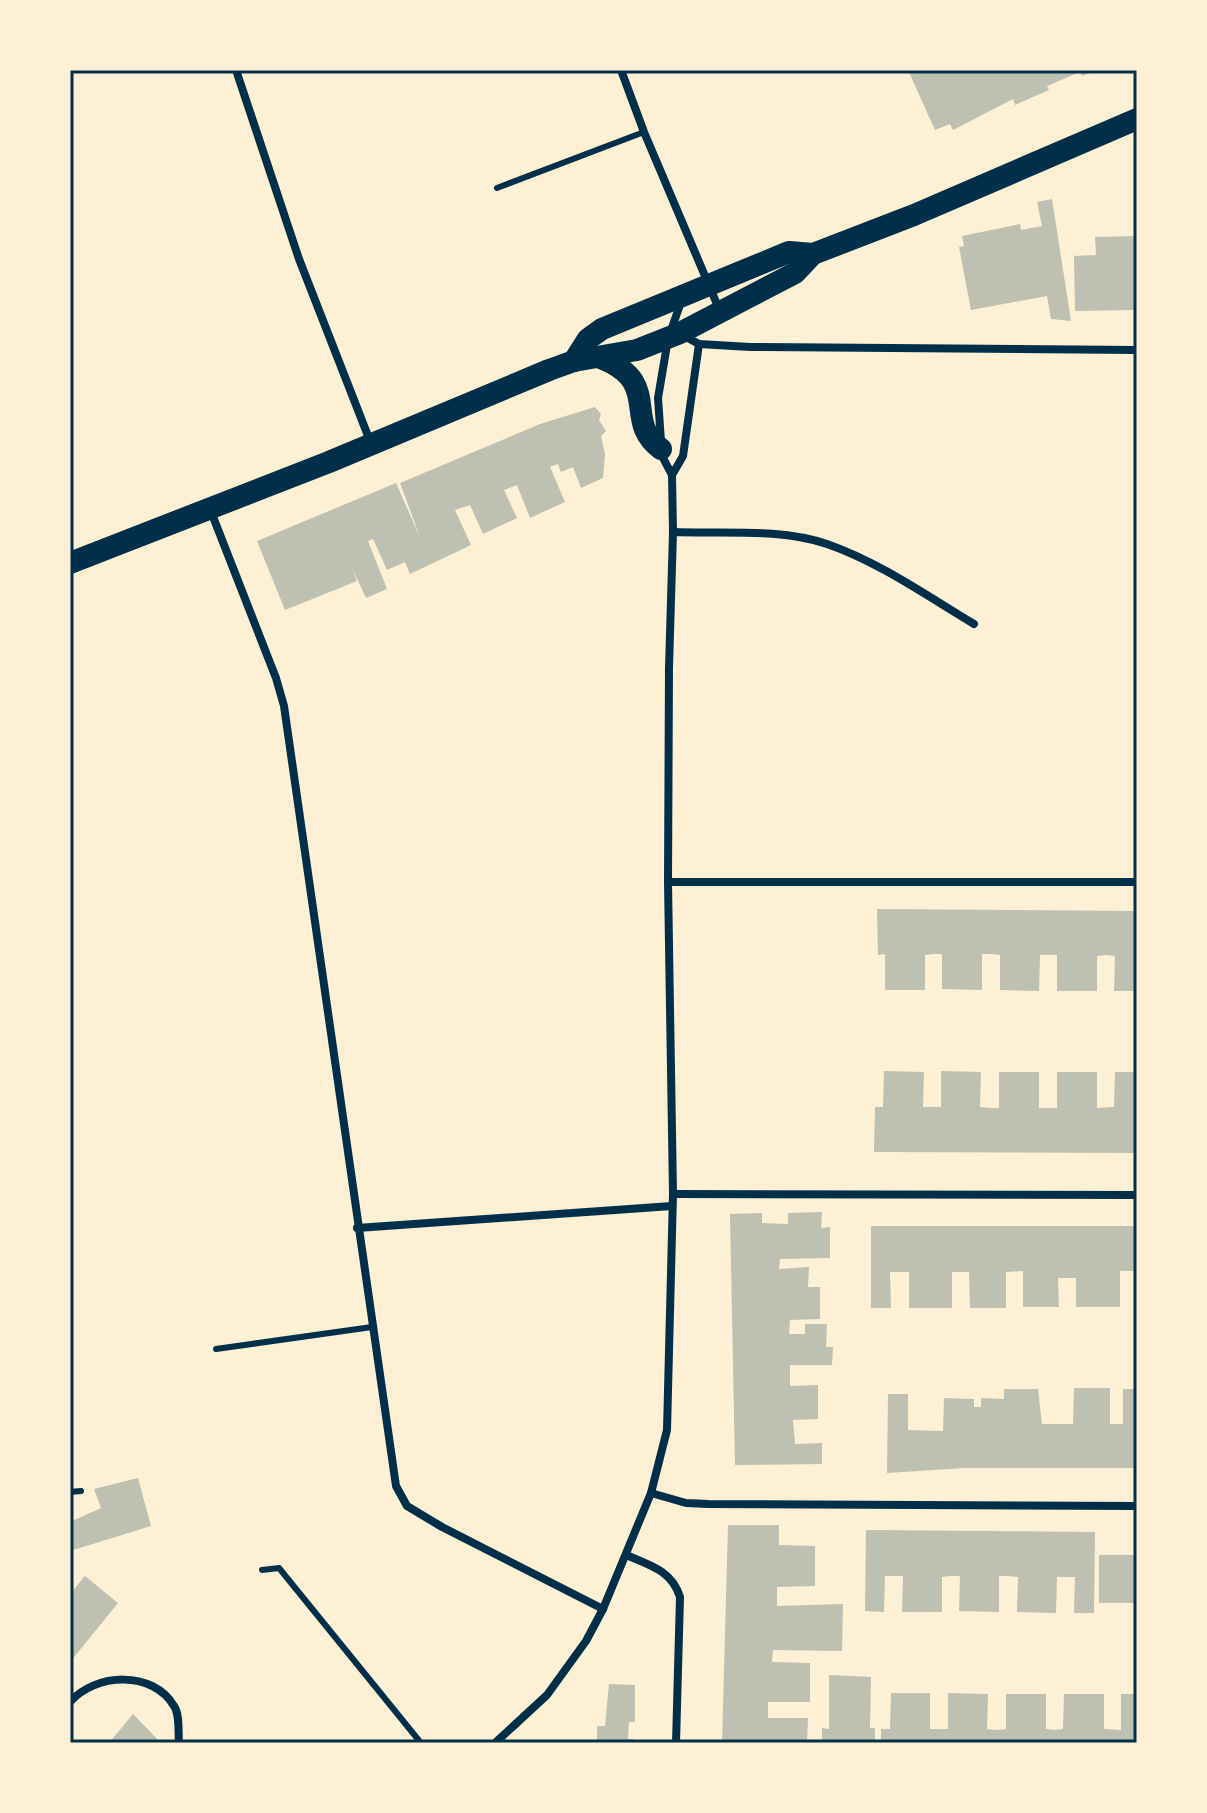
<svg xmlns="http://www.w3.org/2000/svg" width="1207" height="1813" viewBox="0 0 1207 1813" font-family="'IBM Plex Sans',sans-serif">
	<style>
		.building { fill: #bec0b2 }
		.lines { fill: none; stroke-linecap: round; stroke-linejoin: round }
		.service { stroke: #003049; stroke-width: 6 }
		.minor { stroke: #003049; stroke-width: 8 }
		.trunk { stroke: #003049; stroke-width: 22 }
		.neatline { fill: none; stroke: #003049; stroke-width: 3 }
	</style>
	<rect width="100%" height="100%" fill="#fdf0d5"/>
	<g class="building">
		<path d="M 908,70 L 1097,70 L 1082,76 L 1080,72 L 1047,86 L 1049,90 L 1015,105 L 1013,99 L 953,130 L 950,124 L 935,130 Z"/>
		<path d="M 1052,199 L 1071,321 L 1051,319 L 1047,296 L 971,310 L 959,247 L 964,246 L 962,236 L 1020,224 L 1021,230 L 1042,226 L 1037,202 Z"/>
		<path d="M 1137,236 L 1137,310 L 1075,311 L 1074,256 L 1096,255 L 1095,237 Z"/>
		<path d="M 595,407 L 601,414 L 599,420 L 606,431 L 601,436 L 605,454 L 603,478 L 581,488 L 573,467 L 561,472 L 558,464 L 550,467 L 565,502 L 530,518 L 517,485 L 512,487 L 504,490 L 517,518 L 483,534 L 470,505 L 455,510 L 471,545 L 410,574 L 405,562 L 387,570 L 373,539 L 368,541 L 387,589 L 366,598 L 352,568 L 357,581 L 285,610 L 257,541 L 396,483 L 420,537 L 400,483 L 540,424 Z"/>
		<path d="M 877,909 L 1137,911 L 1137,991 L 1114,991 L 1115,956 L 1106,955 L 1097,956 L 1097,991 L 1057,991 L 1057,955 L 1040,955 L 1039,991 L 1000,990 L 1000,955 L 991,954 L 982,954 L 982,990 L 942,989 L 942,954 L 934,954 L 925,955 L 925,990 L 885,990 L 885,954 L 878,955 Z"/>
		<path d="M 884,1071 L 924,1072 L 923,1107 L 941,1107 L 941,1071 L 981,1072 L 980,1107 L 990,1108 L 999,1108 L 999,1072 L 1039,1072 L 1039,1108 L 1057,1108 L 1057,1072 L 1097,1072 L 1097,1108 L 1114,1107 L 1115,1072 L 1137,1072 L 1137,1153 L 874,1152 L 875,1107 L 883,1107 Z"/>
		<path d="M 822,1212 L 821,1228 L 830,1227 L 830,1258 L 780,1259 L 779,1269 L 809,1267 L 808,1287 L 820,1287 L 820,1319 L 790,1320 L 789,1334 L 805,1334 L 805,1324 L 827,1324 L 826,1347 L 833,1347 L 832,1365 L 790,1365 L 790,1386 L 818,1385 L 818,1419 L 793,1420 L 795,1444 L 822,1443 L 822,1464 L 735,1465 L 730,1214 L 762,1213 L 762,1223 L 788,1224 L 788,1213 Z"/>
		<path d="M 871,1226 L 1137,1226 L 1137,1271 L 1120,1271 L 1120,1307 L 1076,1307 L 1076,1278 L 1058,1278 L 1059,1307 L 1023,1307 L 1023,1271 L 1006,1272 L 1006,1308 L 970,1308 L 969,1272 L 952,1272 L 952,1308 L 909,1308 L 909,1272 L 890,1272 L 891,1308 L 871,1308 Z"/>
		<path d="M 1074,1388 L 1110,1388 L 1110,1424 L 1123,1424 L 1123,1389 L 1137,1389 L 1137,1468 L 965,1468 L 887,1473 L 888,1394 L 908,1394 L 908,1430 L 943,1431 L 944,1398 L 974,1399 L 974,1407 L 981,1407 L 981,1398 L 1004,1399 L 1004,1389 L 1038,1389 L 1042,1424 L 1073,1424 Z"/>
		<path d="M 138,1478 L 151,1526 L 70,1551 L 70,1522 L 101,1508 L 94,1489 Z"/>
		<path d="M 728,1525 L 779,1525 L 779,1545 L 815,1546 L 815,1586 L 777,1587 L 777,1606 L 843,1604 L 842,1651 L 773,1650 L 772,1662 L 810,1663 L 810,1702 L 768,1702 L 768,1718 L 808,1718 L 807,1743 L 722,1743 Z"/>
		<path d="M 866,1530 L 1095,1532 L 1094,1613 L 1074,1613 L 1075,1577 L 1057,1577 L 1056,1613 L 1017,1612 L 1018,1577 L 1008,1576 L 999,1576 L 999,1612 L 959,1611 L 960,1576 L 951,1576 L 942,1577 L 942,1612 L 902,1612 L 903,1576 L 885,1576 L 884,1612 L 865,1611 Z"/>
		<rect x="1099" y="1555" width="38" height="48"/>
		<path d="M 85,1576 L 118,1603 L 70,1662 L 70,1594 Z"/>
		<path d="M 829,1675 L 871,1677 L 870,1728 L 875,1728 L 875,1743 L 822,1743 L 822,1728 L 829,1729 Z"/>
		<path d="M 609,1684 L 635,1685 L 635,1722 L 629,1722 L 628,1739 L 634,1739 L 634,1743 L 597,1743 L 597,1726 L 605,1726 Z"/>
		<path d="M 891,1693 L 930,1693 L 930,1729 L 948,1729 L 948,1693 L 988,1694 L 987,1729 L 997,1730 L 1006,1729 L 1006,1694 L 1046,1694 L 1046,1729 L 1054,1730 L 1063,1729 L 1064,1694 L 1104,1694 L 1104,1729 L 1121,1730 L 1121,1694 L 1137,1694 L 1137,1743 L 881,1743 L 881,1729 L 890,1729 Z"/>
		<path d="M 133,1714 L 161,1743 L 109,1743 Z"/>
	</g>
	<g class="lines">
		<g class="service">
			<path d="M 497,188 L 644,132"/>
			<path d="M 216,1349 L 372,1327"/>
			<path d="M 70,1492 L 81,1491"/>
			<path d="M 262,1570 L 279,1568 L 421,1743"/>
		</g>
		<g class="minor">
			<path d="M 236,70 L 299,259 L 370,441"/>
			<path d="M 621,70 L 644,132 L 719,309"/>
			<path d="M 684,336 L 699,344 L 750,347 L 1137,350"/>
			<path d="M 672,475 L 683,456 L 699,344"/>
			<path d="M 210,509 L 276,678 L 284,706 L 396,1486 L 407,1506 L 442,1527 L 603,1609"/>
			<path d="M 673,532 C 723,534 780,528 827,544 C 879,562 927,596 974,624"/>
			<path d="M 668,882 L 1137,882"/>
			<path d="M 673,1194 L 1137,1195"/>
			<path d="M 357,1228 L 672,1206"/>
			<path d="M 651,1493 L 686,1503 L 708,1504 L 1137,1506"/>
			<path d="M 626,1555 C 650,1565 672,1571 680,1597 L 676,1743"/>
			<path d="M 70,1702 C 95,1673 153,1670 174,1706 C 180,1714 178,1733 179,1743"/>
			<path d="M 495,1743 L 547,1695 L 586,1641 L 603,1609 L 651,1493 L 667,1430 L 673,1194 L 668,882 L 669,668 L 673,532 L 672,475 L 662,456 L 658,398 L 668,339 L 681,302"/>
		</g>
		<g class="trunk">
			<path d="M 598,357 C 665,382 621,420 661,449"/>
			<path d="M 574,361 L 588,339 L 602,329 L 789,252 L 813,254"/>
			<path d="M 70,563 L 329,462 L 549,370 L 574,361 L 637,350 L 680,333 L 795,273 L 813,254 L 914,215 L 1137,119"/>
		</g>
	</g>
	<rect width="1207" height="1813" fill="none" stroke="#fdf0d5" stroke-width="144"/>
	<rect x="72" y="72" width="1063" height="1669" class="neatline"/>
</svg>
